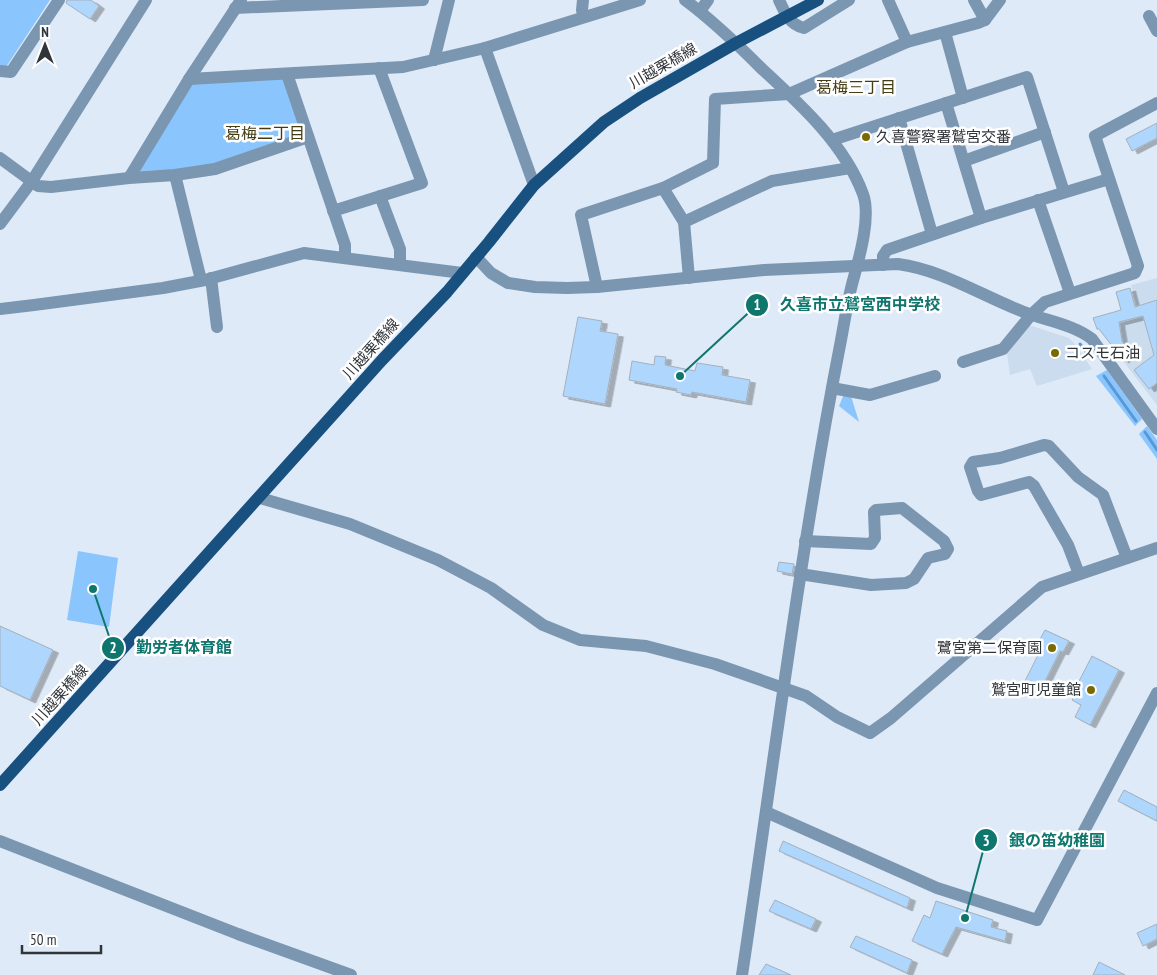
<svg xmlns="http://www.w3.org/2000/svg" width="1157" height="975" viewBox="0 0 1157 975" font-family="'PT Sans Narrow','Noto Sans JP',sans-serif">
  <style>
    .built { fill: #cbdcee }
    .green { fill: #8ac5fd }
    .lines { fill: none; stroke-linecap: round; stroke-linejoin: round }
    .stream { stroke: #5699d6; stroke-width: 3 }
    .building { fill: #afd7fe; stroke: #a4b0bc; filter: url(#shadow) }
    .minor { stroke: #7a96b1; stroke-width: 12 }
    .major { stroke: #185080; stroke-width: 12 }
    .poi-dot { fill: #7a6900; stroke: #fff; stroke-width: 2 }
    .labels { text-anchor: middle; stroke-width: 5; stroke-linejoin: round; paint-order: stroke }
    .street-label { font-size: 15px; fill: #30353a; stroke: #fff }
    .poi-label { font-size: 15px; fill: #30353a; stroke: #fff; text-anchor: start }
    .neighbourhood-label { font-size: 16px; fill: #443c12; stroke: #fff }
    .leader { fill: none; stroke: #0f766e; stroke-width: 2 }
    .callout-dot { fill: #0f766e; stroke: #fff; stroke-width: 2 }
    .mark-label { font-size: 15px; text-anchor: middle; font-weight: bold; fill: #fff }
    .callout-label { font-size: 16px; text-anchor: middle; font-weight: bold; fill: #0f766e; stroke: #fff; stroke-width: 5; stroke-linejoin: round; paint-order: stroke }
  </style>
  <defs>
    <filter id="shadow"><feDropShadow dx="5.5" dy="3" stdDeviation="0" flood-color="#0004"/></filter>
  </defs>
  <rect width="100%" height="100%" fill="#deeaf7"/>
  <g class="built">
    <path d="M 1157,278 L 1157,405 L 1100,331 L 1140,317 L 1131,285 Z"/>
    <path d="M 1029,325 L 1069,338 L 1074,343 L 1092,369 L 1037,386 L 1030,369 L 1010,375 L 1007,353 Z"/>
  </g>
  <g class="green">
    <path d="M 0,0 L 50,0 L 6,67 L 0,67 Z"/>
    <path d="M 284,78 L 301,134 L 213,164 L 175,170 L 138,171 L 191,83 Z"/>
    <path d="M 1107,370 L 1142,419 L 1135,426 L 1096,376 Z"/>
    <path d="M 844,394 L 851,396 L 859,422 L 839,406 Z"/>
    <path d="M 1147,426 L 1157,440 L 1157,459 L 1139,434 Z"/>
    <path d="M 78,551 L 118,558 L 109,627 L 67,620 Z"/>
  </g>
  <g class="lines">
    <g class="stream">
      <path d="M 1080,344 L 1086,352"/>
      <path d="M 1104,376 L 1136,421"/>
      <path d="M 1145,432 L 1157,450"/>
    </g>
  </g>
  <g class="building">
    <path d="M 67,0 L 91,0 L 99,6 L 90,19 L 66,3 Z"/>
    <path d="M 1157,123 L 1157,138 L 1132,151 L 1126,139 Z"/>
    <path d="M 1130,288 L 1135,307 L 1157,300 L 1157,383 L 1149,389 L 1134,370 L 1154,355 L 1143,316 L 1119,322 L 1122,341 L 1131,355 L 1123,360 L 1099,329 L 1097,329 L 1093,318 L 1121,310 L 1116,292 Z"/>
    <path d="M 578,317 L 602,321 L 600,331 L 618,334 L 605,404 L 563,396 Z"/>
    <path d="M 655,356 L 666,357 L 665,365 L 695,371 L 697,363 L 723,367 L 722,375 L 750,380 L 746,402 L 692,392 L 691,395 L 676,392 L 677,389 L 629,380 L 632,361 L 654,365 Z"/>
    <path d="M 779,562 L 794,564 L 792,574 L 777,571 Z"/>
    <path d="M 0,626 L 53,650 L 30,700 L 0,686 Z"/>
    <path d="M 1045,630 L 1069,641 L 1063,652 L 1060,651 L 1039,693 L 1023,685 L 1043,645 L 1038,643 Z"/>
    <path d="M 1092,656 L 1119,670 L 1090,725 L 1075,717 L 1081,705 L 1072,700 L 1080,686 L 1077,685 Z"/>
    <path d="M 1124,790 L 1157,807 L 1157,821 L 1118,801 Z"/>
    <path d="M 783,841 L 910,898 L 907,908 L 779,851 Z"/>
    <path d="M 775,900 L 816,919 L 811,929 L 769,911 Z"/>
    <path d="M 936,901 L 993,920 L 991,927 L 1007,931 L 1005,941 L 956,927 L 942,954 L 912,941 L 924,915 L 930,918 Z"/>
    <path d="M 1157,924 L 1157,939 L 1143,946 L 1137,933 Z"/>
    <path d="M 856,936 L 912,960 L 907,973 L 850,947 Z"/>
    <path d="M 1099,962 L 1125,975 L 1093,975 Z"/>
    <path d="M 766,964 L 791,975 L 759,975 Z"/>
  </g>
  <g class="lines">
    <g class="minor">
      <path d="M 583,0 L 582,10 L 584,17"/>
      <path d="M 685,0 C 712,20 736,43 760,67 C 799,103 844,143 863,194 C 871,216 860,255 854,277 C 848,297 845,319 841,340 C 800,550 774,763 742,975"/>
      <path d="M 779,0 C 785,13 789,24 804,28 L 849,0"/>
      <path d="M 888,0 L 907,42"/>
      <path d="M 974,0 L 985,20"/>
      <path d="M 235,8 L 423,0"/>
      <path d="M 700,11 L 708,0"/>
      <path d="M 1149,16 L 1157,31"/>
      <path d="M 945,32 L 963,98"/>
      <path d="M 485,48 L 534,185"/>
      <path d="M 434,60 L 449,0"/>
      <path d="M 0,71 L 11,72 L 59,0"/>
      <path d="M 287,74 L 345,245 L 345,257"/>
      <path d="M 189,79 L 403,67 L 485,48 L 640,0"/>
      <path d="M 946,103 L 981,218"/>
      <path d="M 899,118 L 932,234"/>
      <path d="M 832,140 L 1027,77 L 1064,192"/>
      <path d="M 0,158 L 38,186 L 51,187 L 129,178 L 175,175 L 215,169 L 308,137"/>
      <path d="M 964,161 L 1045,132"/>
      <path d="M 175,175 L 201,280"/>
      <path d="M 129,178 L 189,79 L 241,0"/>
      <path d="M 663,188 L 713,163 L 715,99 L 789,94 L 907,42 L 978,23 L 985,20 L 1000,0"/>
      <path d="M 380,196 L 400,249 L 400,265"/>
      <path d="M 1038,200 L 1070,293"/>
      <path d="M 333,211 L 422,183 L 379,68"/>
      <path d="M 684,222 L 772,181 L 850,168"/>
      <path d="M 0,224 L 32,181 L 146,0"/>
      <path d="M 476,257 L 491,273 L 508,283 L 535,287 L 567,288 L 597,287 L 764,270 L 898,264 C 943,270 982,296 1024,312 C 1046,321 1073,324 1092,339 L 1157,429"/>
      <path d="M 883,265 L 883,256 L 887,250 L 981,218 L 1109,179"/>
      <path d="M 211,278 L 217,327"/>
      <path d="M 597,287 L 581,215 L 663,188 L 684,222 L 689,278"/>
      <path d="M 0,309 L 34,305 L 163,288 L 205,280 L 304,253 L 462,273"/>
      <path d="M 963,362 L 1003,349 L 1031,315 L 1045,302 L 1135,273 L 1138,266 L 1095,136 L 1157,103"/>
      <path d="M 832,388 L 870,395 L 935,376"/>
      <path d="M 260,498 L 350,524 L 438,560 L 491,588 L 543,625 L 580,640 L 646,646 L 715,664 L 806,696 L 837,717 L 870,733 L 891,718 L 1042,587 L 1157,548"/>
      <path d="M 800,574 L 871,585 L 906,583 L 914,579 L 928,558 L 945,554 L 948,549 L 944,541 L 902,508 L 876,510 L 874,512 L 875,538 L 871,544 L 805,541"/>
      <path d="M 1079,574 L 1068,545 L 1034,486 L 1029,482 L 981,495 L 978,491 L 970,467 L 973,462 L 1000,458 L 1044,445 L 1049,446 L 1078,477 L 1103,495 L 1127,558"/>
      <path d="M 766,812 L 937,888 L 1037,920 L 1157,693"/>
      <path d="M 0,841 L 238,934 L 351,975"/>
    </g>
    <path class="major" d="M 0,785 L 382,360 L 447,292 L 489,242 L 534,185 L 604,122 L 640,98 L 736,43 L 818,0"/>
  </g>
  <g class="poi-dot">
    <circle cx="866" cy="137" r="5"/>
    <circle cx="1055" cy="353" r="5"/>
    <circle cx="1052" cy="648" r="5"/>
    <circle cx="1091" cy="690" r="5"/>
  </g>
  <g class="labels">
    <g class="street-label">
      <text transform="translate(663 66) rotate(-30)" y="5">川越栗橋線</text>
      <text transform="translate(371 349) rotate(-48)" y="5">川越栗橋線</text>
      <text transform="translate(60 695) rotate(-48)" y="5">川越栗橋線</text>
    </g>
    <g class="poi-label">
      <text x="876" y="142">久喜警察署鷲宮交番</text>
      <text x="1065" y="358">コスモ石油</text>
      <text x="1042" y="653" text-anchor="end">鷺宮第二保育園</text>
      <text x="1081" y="695" text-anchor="end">鷲宮町児童館</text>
    </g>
    <g class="neighbourhood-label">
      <text x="856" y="93">葛梅三丁目</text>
      <text x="265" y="139">葛梅二丁目</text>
    </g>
  </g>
  <path class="leader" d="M680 376L757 305M93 589L113 648M965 918L986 840"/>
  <g class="callout-dot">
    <circle cx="680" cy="376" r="5"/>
    <circle cx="93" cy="589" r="5"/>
    <circle cx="965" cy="918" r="5"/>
    <circle cx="757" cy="305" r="12"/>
    <circle cx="113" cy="648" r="12"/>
    <circle cx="986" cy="840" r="12"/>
  </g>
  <g class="mark-label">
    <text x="757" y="310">1</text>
    <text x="113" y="653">2</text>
    <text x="986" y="846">3</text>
  </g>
  <g class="callout-label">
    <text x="860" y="310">久喜市立鷲宮西中学校</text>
    <text x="184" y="653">勤労者体育館</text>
    <text x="1057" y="846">銀の笛幼稚園</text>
  </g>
  <g transform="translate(45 45)" stroke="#ffffff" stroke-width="4" paint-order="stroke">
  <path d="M0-4L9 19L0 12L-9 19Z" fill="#30353a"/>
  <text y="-8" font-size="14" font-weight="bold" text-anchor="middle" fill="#30353a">N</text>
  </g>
  <path d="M22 945v8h79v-8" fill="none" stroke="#30353a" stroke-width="2.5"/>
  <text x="30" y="945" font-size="15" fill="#30353a" stroke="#ffffff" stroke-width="4" paint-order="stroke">50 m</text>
</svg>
